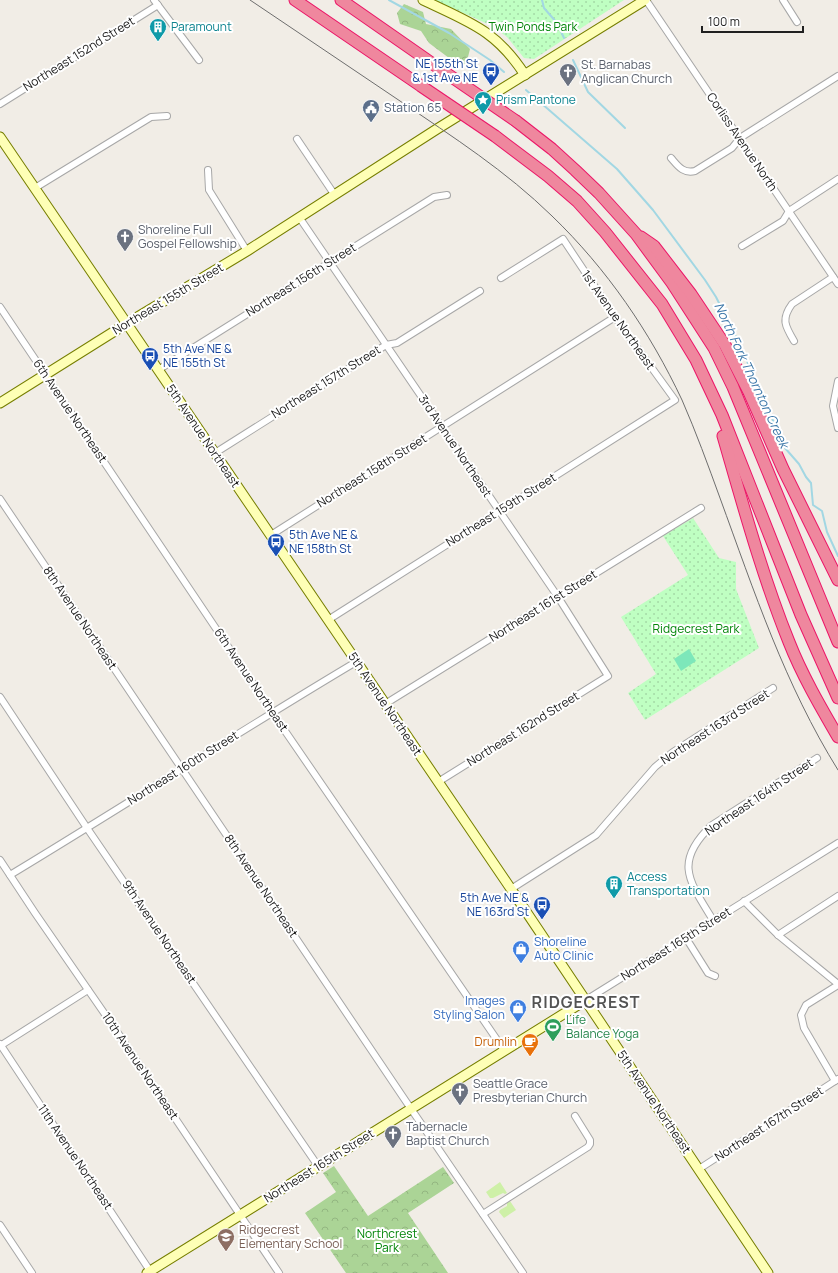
<svg xmlns="http://www.w3.org/2000/svg" width="838" height="1273" viewBox="0 0 838 1273" font-family="Manrope,sans-serif">
  <style>
    .grass { fill: #cef0a7 }
    .forest { fill: url(#forest-crowns) }
    .park { fill: url(#park-dots) }
    .pitch { fill: #7de7ba }
    .lines { fill: none; stroke-linecap: round; stroke-linejoin: round }
    .stream { stroke: #a2d7e3; stroke-width: 2 }
    .street-casing { stroke: #a7a7a7; stroke-width: 8 }
    .secondary-casing { stroke: #767e00; stroke-width: 11 }
    .highway-casing { stroke: #ec1668; stroke-width: 13 }
    .street { stroke: #fff; stroke-width: 6 }
    .secondary { stroke: #feffb6; stroke-width: 9 }
    .highway { stroke: #ef879e; stroke-width: 11 }
    .tram { stroke: #6e6e6e; stroke-width: 1 }
    .highway-bridge-casing { stroke: #ec1668; stroke-width: 13; stroke-linecap: butt }
    .highway-bridge { stroke: #ef879e; stroke-width: 11 }
    .labels { text-anchor: middle; stroke-width: 4; stroke-linejoin: round; paint-order: stroke }
    .culture-label { font-size: 12px; fill: #0d838f; stroke: #fff; text-anchor: start }
    .park-label { font-size: 12px; fill: #028508; stroke: #fff }
    .street-label { font-size: 12px; fill: #202020; stroke: #fff }
    .transit-label { font-size: 12px; fill: #164399; stroke: #fff; text-anchor: end }
    .worship-label { font-size: 12px; fill: #5b616d; stroke: #fff; text-anchor: start }
    .service-label { font-size: 12px; fill: #4e5e75; stroke: #fff; text-anchor: start }
    .shop-label { font-size: 12px; fill: #366cbe; stroke: #fff; text-anchor: start }
    .leisure-label { font-size: 12px; fill: #27864d; stroke: #fff; text-anchor: start }
    .food-label { font-size: 12px; fill: #c56008; stroke: #fff; text-anchor: end }
    .education-label { font-size: 12px; fill: #785e54; stroke: #fff; text-anchor: start }
    .water-label { font-size: 13px; font-style: italic; fill: #3d78a9; stroke: #fff }
    .district-label { font-size: 16px; font-weight: bold; letter-spacing: 1px; fill: #535353; stroke: #fff }
  </style>
  <defs>
    <pattern id="forest-crowns" width="20" height="18" patternUnits="userSpaceOnUse"><rect width="20" height="18" fill="#abd496"/><path d="M2 6a3 3 0 1 1 6 0M12 15a3 3 0 1 1 6 0" fill="none" stroke="#93b681"/></pattern>
    <pattern id="park-dots" width="8" height="8" patternUnits="userSpaceOnUse"><rect width="8" height="8" fill="#bfffc2"/><path d="M2 2h.1M6 6h.1" fill="none" stroke="#a4daa6" stroke-width="1.8" stroke-linecap="round"/></pattern>
  </defs>
  <rect width="100%" height="100%" fill="#f1ede6"/>
  <g class="grass">
    <path d="M 500,1182 L 507,1193 L 505,1194 L 503,1193 L 493,1198 L 490,1198 L 486,1192 Z"/>
    <path d="M 510,1201 L 516,1210 L 504,1218 L 499,1212 L 500,1210 L 507,1206 L 507,1203 Z"/>
  </g>
  <g class="forest">
    <path d="M 404,4 L 423,12 L 426,24 L 451,29 L 470,49 L 466,65 L 457,64 L 429,43 L 421,31 L 400,24 L 397,13 Z"/>
    <path d="M 334,1166 L 368,1216 L 443,1167 L 454,1183 L 408,1213 L 448,1273 L 346,1273 L 305,1213 L 336,1192 L 323,1173 Z"/>
  </g>
  <g class="park">
    <path d="M 435,0 L 624,0 L 534,59 L 524,58 L 507,37 L 492,26 Z"/>
    <path d="M 693,518 L 719,558 L 736,562 L 736,589 L 759,648 L 645,720 L 628,693 L 656,674 L 621,617 L 688,575 L 663,536 Z"/>
  </g>
  <path class="pitch" d="M 689,649 L 696,661 L 681,671 L 674,659 Z"/>
  <g class="lines">
    <g class="stream">
      <path d="M 389,0 L 449,33 L 490,60 L 504,72"/>
      <path d="M 542,0 L 544,8 L 557,23 L 564,38"/>
      <path d="M 573,60 L 588,92 L 625,128"/>
      <path d="M 526,90 L 617,169 L 653,210 L 705,280 L 716,297 L 740,345 L 785,448 L 799,464 L 806,477 L 811,483 L 813,505 L 822,511 L 827,532 L 838,556"/>
    </g>
    <defs>
      <g id="street">
        <path d="M 154,0 L 199,60"/>
        <path d="M 646,0 L 838,284"/>
        <path d="M 783,0 L 797,22"/>
        <path d="M 0,104 L 158,5"/>
        <path d="M 297,139 L 334,194"/>
        <path d="M 671,158 C 678,166 683,174 695,171 L 732,148 L 740,138 L 838,76"/>
        <path d="M 208,170 L 209,190 L 247,251"/>
        <path d="M 35,188 L 151,117 L 167,116"/>
        <path d="M 299,217 L 558,597 L 608,676 L 438,782"/>
        <path d="M 742,246 L 783,221 L 789,211 L 838,179"/>
        <path d="M 0,307 L 272,712 L 504,1050"/>
        <path d="M 794,341 C 785,326 781,319 792,304 L 833,277"/>
        <path d="M 158,370 L 434,197 L 447,195"/>
        <path d="M 838,381 L 833,406 L 838,428"/>
        <path d="M 215,453 L 386,345 L 397,343 L 480,291"/>
        <path d="M 0,499 L 405,1100 L 523,1273"/>
        <path d="M 271,535 L 615,317"/>
        <path d="M 328,620 L 675,400 L 615,317 L 563,239 L 501,278"/>
        <path d="M 0,697 L 87,828 L 318,1166"/>
        <path d="M 385,704 L 701,508"/>
        <path d="M 0,860 L 35,913 L 120,1036 L 279,1273"/>
        <path d="M 10,875 C 126,805 240,731 356,662"/>
        <path d="M 511,889 L 596,835 L 655,767 L 673,752 L 773,688"/>
        <path d="M 744,901 L 778,935 L 838,984"/>
        <path d="M 713,920 C 689,881 673,862 712,825 L 817,758"/>
        <path d="M 778,935 L 838,896"/>
        <path d="M 686,938 L 708,973 L 715,976"/>
        <path d="M 586,1000 L 838,843"/>
        <path d="M 0,1044 L 150,1271"/>
        <path d="M 0,1046 L 88,990"/>
        <path d="M 835,1081 L 804,1028 L 801,1015 L 806,1005 L 838,985"/>
        <path d="M 699,1169 L 838,1079"/>
        <path d="M 483,1214 L 588,1147 L 590,1144 L 590,1140 L 575,1116"/>
        <path d="M 0,1225 L 32,1273"/>
      </g>
      <g id="secondary">
        <path d="M 423,0 C 469,22 496,30 525,75"/>
        <path d="M 0,137 L 511,889 L 768,1273"/>
        <path d="M 0,403 L 126,324 L 247,251 L 437,129 L 645,0"/>
        <path d="M 147,1273 L 586,1000"/>
      </g>
      <g id="highway">
        <path d="M 295,0 L 421,86"/>
        <path d="M 341,0 L 443,71"/>
        <path d="M 516,121 L 552,149 L 575,170 L 599,193 L 636,234 L 672,283 L 714,348 L 733,387 L 838,642"/>
        <path d="M 495,136 L 548,176 L 577,201 L 605,232 L 662,304 L 696,360 L 722,415 L 801,615 L 838,698"/>
        <path d="M 641,237 L 654,246 L 691,294 L 725,345 L 749,392 L 783,469 L 838,580"/>
        <path d="M 723,436 C 743,505 762,575 789,642 C 802,675 820,706 838,737"/>
      </g>
    </defs>
    <use href="#street" class="street-casing"/>
    <use href="#secondary" class="secondary-casing"/>
    <use href="#highway" class="highway-casing"/>
    <use href="#street" class="street"/>
    <use href="#secondary" class="secondary"/>
    <use href="#highway" class="highway"/>
    <path class="tram" d="M 250,0 C 300,34 350,67 400,101 C 453,137 506,171 552,216 C 607,269 650,332 682,400 C 696,432 708,465 720,498 C 754,591 785,685 838,770"/>
    <defs>
      <g id="highway-bridge">
        <path d="M 443,71 L 516,121"/>
        <path d="M 421,86 L 495,136"/>
      </g>
    </defs>
    <use href="#highway-bridge" class="highway-bridge-casing"/>
    <use href="#highway-bridge" class="highway-bridge"/>
  </g>
  <defs>
    <symbol id="building-pin" viewBox="-11 -11 22 30"><path d="M0 17L-7.5 6A9.5 9.5 0 1 1 7.5 6Z" fill="#0f9aa8" stroke="#fff"/><path d="M-4-6H4V6H1V3H-1V6H-4ZM-2.5-4.3h1.7v1.8h-1.7ZM.8-4.3h1.7v1.8H.8ZM-2.5-1h1.7V.8h-1.7ZM.8-1h1.7V.8H.8Z" fill="#fff"/></symbol>
    <symbol id="bus-pin" viewBox="-11 -11 22 30"><path d="M0 17L-7.5 6A9.5 9.5 0 1 1 7.5 6Z" fill="#1a4fb4" stroke="#fff"/><path d="M-5-6H5V4H4V6H2V4H-2V6H-4V4H-5ZM-3.5-4V0h7V-4ZM-3.5 1.2v1.5H-2V1.2ZM2 1.2v1.5H3.5V1.2Z" fill="#fff"/></symbol>
    <symbol id="church-pin" viewBox="-11 -11 22 30"><path d="M0 17L-7.5 6A9.5 9.5 0 1 1 7.5 6Z" fill="#6b7280" stroke="#fff"/><path d="M-1.2-6h2.4v3.5h3.3v2.4h-3.3V6h-2.4V-.1h-3.3v-2.4h3.3Z" fill="#fff"/></symbol>
    <symbol id="sight-pin" viewBox="-11 -11 22 30"><path d="M0 17L-7.5 6A9.5 9.5 0 1 1 7.5 6Z" fill="#0f9aa8" stroke="#fff"/><path d="M0-6L1.8-2.2L6-1.7L2.9 1.2L3.7 5.4L0 3.3L-3.7 5.4L-2.9 1.2L-6-1.7L-1.8-2.2Z" fill="#fff"/></symbol>
    <symbol id="civic-pin" viewBox="-11 -11 22 30"><path d="M0 17L-7.5 6A9.5 9.5 0 1 1 7.5 6Z" fill="#5c6f8a" stroke="#fff"/><path d="M-.6-6.5H3V-4.5H.6V-3L4-1V1h2V6H-6V1h2V-1L-.6-3ZM-1.2 2.5V6h2.4V2.5Z" fill="#fff"/></symbol>
    <symbol id="shop-pin" viewBox="-11 -11 22 30"><path d="M0 17L-7.5 6A9.5 9.5 0 1 1 7.5 6Z" fill="#3f7fe0" stroke="#fff"/><path d="M-5-2.5h2.3a2.7 3.5 0 0 1 5.4 0H5L5.5 6h-11ZM-1.5-2.5h3a1.5 2.3 0 0 0-3 0Z" fill="#fff"/></symbol>
    <symbol id="stadium-pin" viewBox="-11 -11 22 30"><path d="M0 17L-7.5 6A9.5 9.5 0 1 1 7.5 6Z" fill="#2e9e5b" stroke="#fff"/><path d="M0-5a6.5 5 0 1 0 0 10a6.5 5 0 1 0 0-10ZM-3.5-1.8h7v3.6h-7Z" fill="#fff"/></symbol>
    <symbol id="cafe-pin" viewBox="-11 -11 22 30"><path d="M0 17L-7.5 6A9.5 9.5 0 1 1 7.5 6Z" fill="#e8710a" stroke="#fff"/><path d="M-5.5-4.5H6V0H3Q3 3.5 0 3.5H-2.5Q-5.5 3.5-5.5 0ZM3-3.2v2h1.7v-2ZM-6 4.5H4V6H-6Z" fill="#fff"/></symbol>
    <symbol id="school-pin" viewBox="-11 -11 22 30"><path d="M0 17L-7.5 6A9.5 9.5 0 1 1 7.5 6Z" fill="#8d6e63" stroke="#fff"/><path d="M0-5L7-2L0 1L-7-2ZM-4 1L0 2.5L4 1V4Q0 6-4 4Z" fill="#fff"/></symbol>
  </defs>
  <g fill-rule="evenodd">
    <use href="#building-pin" x="148" y="17" width="20" height="27"/>
    <use href="#bus-pin" x="481" y="61" width="20" height="27"/>
    <use href="#church-pin" x="558" y="62" width="20" height="27"/>
    <use href="#sight-pin" x="473" y="90" width="20" height="27"/>
    <use href="#civic-pin" x="361" y="98" width="20" height="27"/>
    <use href="#church-pin" x="115" y="227" width="20" height="27"/>
    <use href="#bus-pin" x="140" y="346" width="20" height="27"/>
    <use href="#bus-pin" x="266" y="532" width="20" height="27"/>
    <use href="#building-pin" x="604" y="874" width="20" height="27"/>
    <use href="#bus-pin" x="532" y="895" width="20" height="27"/>
    <use href="#shop-pin" x="511" y="939" width="20" height="27"/>
    <use href="#shop-pin" x="508" y="998" width="20" height="27"/>
    <use href="#stadium-pin" x="543" y="1017" width="20" height="27"/>
    <use href="#cafe-pin" x="520" y="1032" width="20" height="27"/>
    <use href="#church-pin" x="450" y="1081" width="20" height="27"/>
    <use href="#church-pin" x="383" y="1124" width="20" height="27"/>
    <use href="#school-pin" x="216" y="1227" width="20" height="27"/>
  </g>
  <g class="labels">
    <g class="culture-label">
      <text x="171" y="31">Paramount</text>
      <text x="496" y="104">Prism Pantone</text>
      <text x="627" y="881">Access<tspan x="627" dy="14">Transportation</tspan></text>
    </g>
    <g class="park-label">
      <text x="533" y="31">Twin Ponds Park</text>
      <text x="696" y="633">Ridgecrest Park</text>
      <text x="387" y="1238">Northcrest<tspan x="387" dy="14">Park</tspan></text>
    </g>
    <g class="street-label">
      <text transform="translate(79 54) rotate(-32)" y="4">Northeast 152nd Street</text>
      <text transform="translate(742 142) rotate(56)" y="4">Corliss Avenue North</text>
      <text transform="translate(301 280) rotate(-32)" y="4">Northeast 156th Street</text>
      <text transform="translate(168 299) rotate(-31)" y="4">Northeast 155th Street</text>
      <text transform="translate(618 320) rotate(55)" y="4">1st Avenue Northeast</text>
      <text transform="translate(326 382) rotate(-32)" y="4">Northeast 157th Street</text>
      <text transform="translate(70 411) rotate(56)" y="4">6th Avenue Northeast</text>
      <text transform="translate(203 436) rotate(56)" y="4">5th Avenue Northeast</text>
      <text transform="translate(455 446) rotate(56)" y="4">3rd Avenue Northeast</text>
      <text transform="translate(372 471) rotate(-32)" y="4">Northeast 158th Street</text>
      <text transform="translate(501 510) rotate(-32)" y="4">Northeast 159th Street</text>
      <text transform="translate(543 606) rotate(-32)" y="4">Northeast 161st Street</text>
      <text transform="translate(80 618) rotate(56)" y="4">8th Avenue Northeast</text>
      <text transform="translate(251 680) rotate(56)" y="4">6th Avenue Northeast</text>
      <text transform="translate(385 704) rotate(56)" y="4">5th Avenue Northeast</text>
      <text transform="translate(715 727) rotate(-33)" y="4">Northeast 163rd Street</text>
      <text transform="translate(523 729) rotate(-32)" y="4">Northeast 162nd Street</text>
      <text transform="translate(183 768) rotate(-32)" y="4">Northeast 160th Street</text>
      <text transform="translate(759 797) rotate(-34)" y="4">Northeast 164th Street</text>
      <text transform="translate(261 886) rotate(56)" y="4">8th Avenue Northeast</text>
      <text transform="translate(159 932) rotate(56)" y="4">9th Avenue Northeast</text>
      <text transform="translate(676 944) rotate(-32)" y="4">Northeast 165th Street</text>
      <text transform="translate(140 1066) rotate(56)" y="4">10th Avenue Northeast</text>
      <text transform="translate(654 1102) rotate(56)" y="4">5th Avenue Northeast</text>
      <text transform="translate(769 1124) rotate(-33)" y="4">Northeast 167th Street</text>
      <text transform="translate(75 1157) rotate(56)" y="4">11th Avenue Northeast</text>
      <text transform="translate(319 1166) rotate(-32)" y="4">Northeast 165th Street</text>
    </g>
    <g class="transit-label">
      <text x="478" y="68">NE 155th St<tspan x="478" dy="14">&amp; 1st Ave NE</tspan></text>
      <text x="163" y="353" text-anchor="start">5th Ave NE &amp;<tspan x="163" dy="14">NE 155th St</tspan></text>
      <text x="289" y="539" text-anchor="start">5th Ave NE &amp;<tspan x="289" dy="14">NE 158th St</tspan></text>
      <text x="529" y="902">5th Ave NE &amp;<tspan x="529" dy="14">NE 163rd St</tspan></text>
    </g>
    <g class="worship-label">
      <text x="581" y="69">St. Barnabas<tspan x="581" dy="14">Anglican Church</tspan></text>
      <text x="138" y="234">Shoreline Full<tspan x="138" dy="14">Gospel Fellowship</tspan></text>
      <text x="473" y="1088">Seattle Grace<tspan x="473" dy="14">Presbyterian Church</tspan></text>
      <text x="406" y="1131">Tabernacle<tspan x="406" dy="14">Baptist Church</tspan></text>
    </g>
    <g class="service-label">
      <text x="384" y="112">Station 65</text>
    </g>
    <g class="shop-label">
      <text x="534" y="946">Shoreline<tspan x="534" dy="14">Auto Clinic</tspan></text>
      <text x="505" y="1005" text-anchor="end">Images<tspan x="505" dy="14">Styling Salon</tspan></text>
    </g>
    <g class="leisure-label">
      <text x="566" y="1024">Life<tspan x="566" dy="14">Balance Yoga</tspan></text>
    </g>
    <g class="food-label">
      <text x="517" y="1046">Drumlin</text>
    </g>
    <g class="education-label">
      <text x="239" y="1234">Ridgecrest<tspan x="239" dy="14">Elementary School</tspan></text>
    </g>
    <g class="water-label">
      <text transform="translate(752 375) rotate(65)" y="5">North Fork Thornton Creek</text>
    </g>
    <g class="district-label">
      <text x="586" y="1008">RIDGECREST</text>
    </g>
  </g>
  <path d="M702 26v6h101v-6" fill="none" stroke="#202020" stroke-width="2"/>
  <text x="708" y="26" font-size="12" fill="#202020" stroke="#ffffff" stroke-width="3" paint-order="stroke">100 m</text>
</svg>
